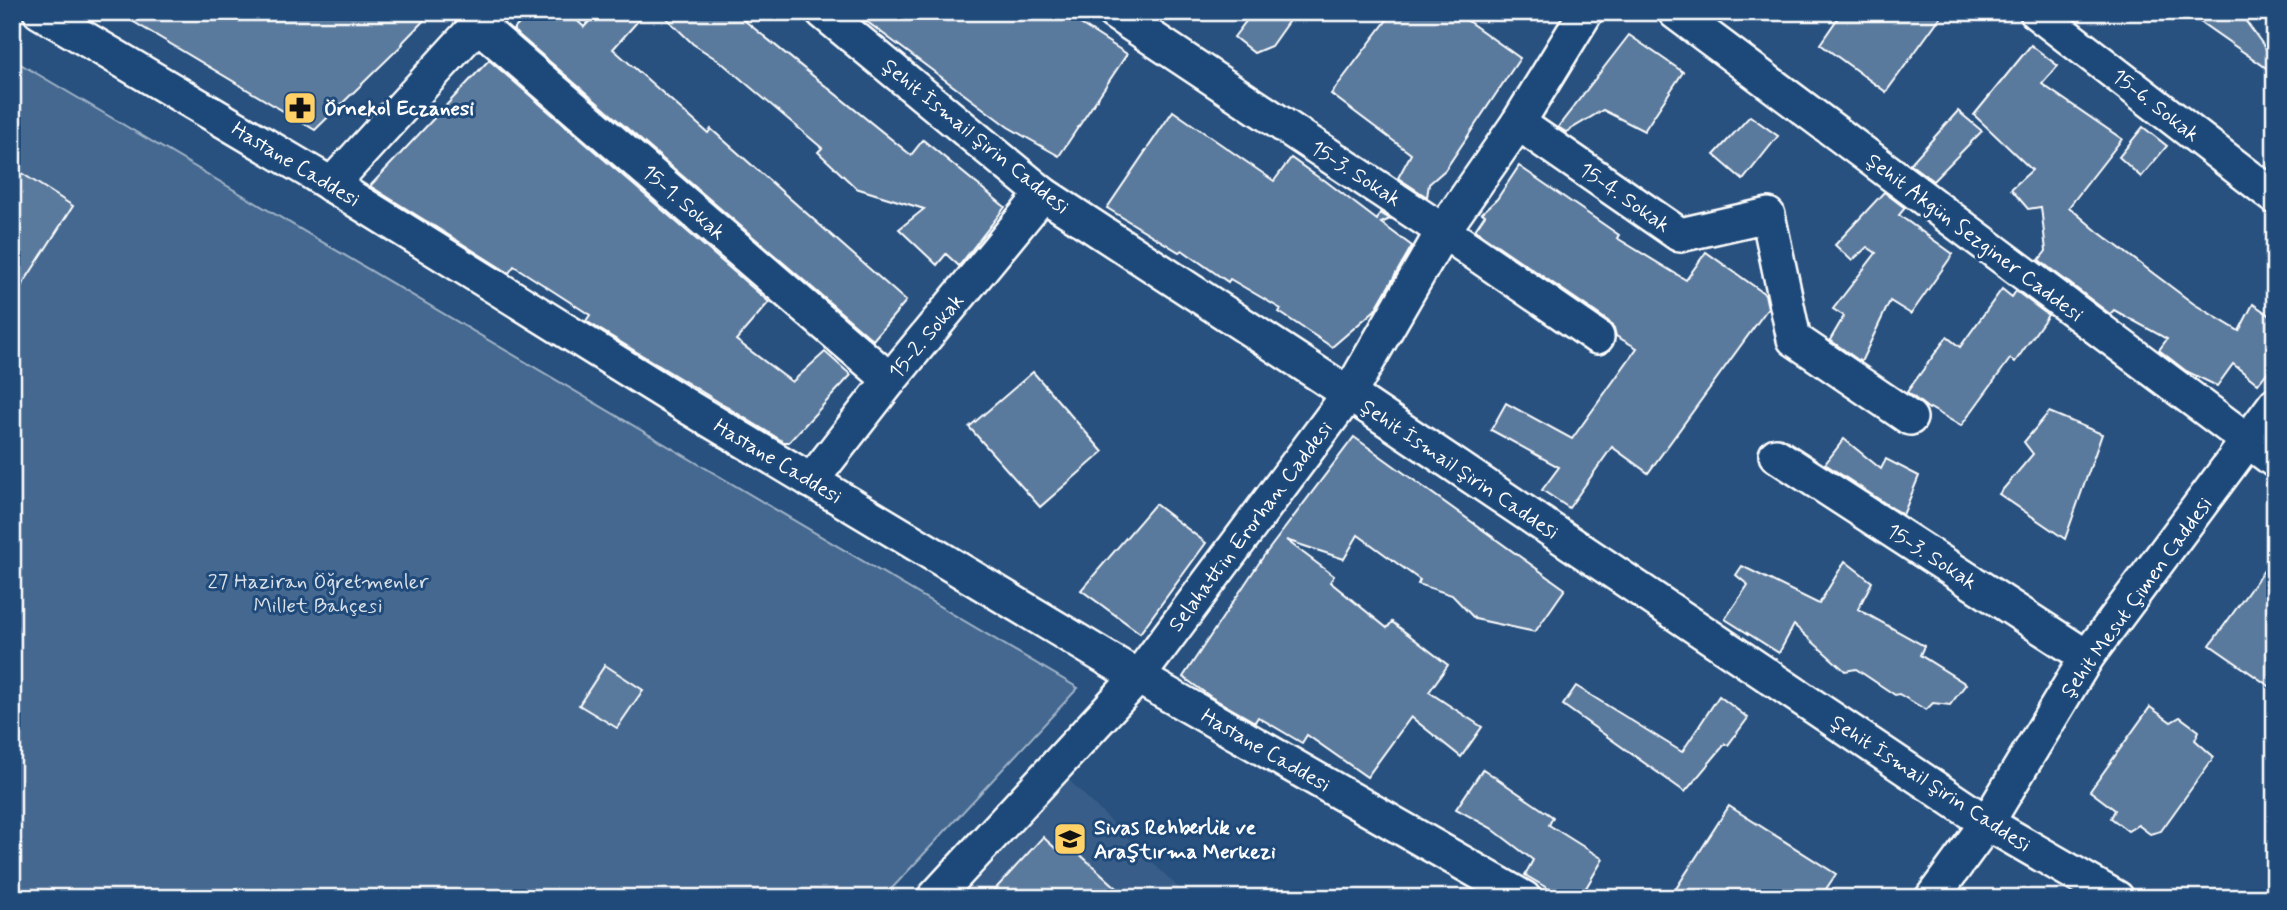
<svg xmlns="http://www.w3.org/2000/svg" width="2287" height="910" viewBox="0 0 2287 910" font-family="Mynerve,sans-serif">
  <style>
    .built { fill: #375d88 }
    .green { fill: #446890; stroke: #a2b4c8; stroke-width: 2 }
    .building { fill: #5a7a9d; stroke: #fff; stroke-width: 2 }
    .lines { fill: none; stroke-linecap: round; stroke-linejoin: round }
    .minor-casing { stroke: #fff; stroke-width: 38 }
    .minor { stroke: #1f4a7a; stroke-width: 33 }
    .labels { text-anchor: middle; stroke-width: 6; stroke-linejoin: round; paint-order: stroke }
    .street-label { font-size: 21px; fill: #fff; stroke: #1f4a7a }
    .poi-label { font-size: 21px; font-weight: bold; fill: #fff; stroke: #1f4a7a; text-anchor: start }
    .park-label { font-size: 21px; fill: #dae1e9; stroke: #1f4a7a }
  </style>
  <rect width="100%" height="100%" fill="#28517f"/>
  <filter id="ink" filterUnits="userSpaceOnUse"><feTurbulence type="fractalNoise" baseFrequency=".0143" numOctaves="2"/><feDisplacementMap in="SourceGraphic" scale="14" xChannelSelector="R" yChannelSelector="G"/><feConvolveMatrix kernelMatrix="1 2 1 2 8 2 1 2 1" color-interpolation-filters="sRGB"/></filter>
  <g filter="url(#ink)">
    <path class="built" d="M 1069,780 L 1189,898 L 955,898 Z"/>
    <path class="green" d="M 12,59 L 1078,688 L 883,898 L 12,898 Z"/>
    <g class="building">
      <path d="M 117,12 L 432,12 L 402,43 L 403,44 L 315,130 Z"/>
      <path d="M 531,12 L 568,12 L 584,27 L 598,12 L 646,12 L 613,49 L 708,133 L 711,129 L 906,301 L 873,340 L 513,30 Z"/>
      <path d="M 660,12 L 734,12 L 911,155 L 923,140 L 1005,207 L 959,266 L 946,254 L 937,265 L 899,229 L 924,209 L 856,188 L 818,152 L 822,148 L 722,63 L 693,44 Z"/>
      <path d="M 854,12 L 1062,12 L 1127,54 L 1059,156 L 1008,127 Z"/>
      <path d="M 1253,12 L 1295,12 L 1271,46 L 1254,53 L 1234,37 Z"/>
      <path d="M 1393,12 L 1455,12 L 1520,58 L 1445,170 L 1429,184 L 1427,197 L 1398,178 L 1411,154 L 1331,94 Z"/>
      <path d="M 1842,12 L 1944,12 L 1886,92 L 1820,44 Z"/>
      <path d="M 2186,12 L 2239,12 L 2275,61 L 2275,74 Z"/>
      <path d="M 1629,35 L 1683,72 L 1644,131 L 1603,110 L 1566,132 L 1558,127 Z"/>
      <path d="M 2031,45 L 2058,66 L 2042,84 L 2122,139 L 2069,207 L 2097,231 L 2194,304 L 2239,331 L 2253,304 L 2275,319 L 2275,362 L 2258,384 L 2233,364 L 2217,386 L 2186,371 L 2159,350 L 2167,339 L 2114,310 L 2110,314 L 2039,260 L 2046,251 L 2041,207 L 2028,209 L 2011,189 L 2032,170 L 1974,115 Z"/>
      <path d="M 489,60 L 769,302 L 736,340 L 792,382 L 825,352 L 851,375 L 789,442 L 784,442 L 586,321 L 590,315 L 514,266 L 509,273 L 370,186 Z"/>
      <path d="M 1173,111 L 1274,181 L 1291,158 L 1322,180 L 1323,179 L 1377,220 L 1380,213 L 1390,219 L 1381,223 L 1412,246 L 1375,310 L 1332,347 L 1279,312 L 1281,309 L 1230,279 L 1228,282 L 1182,250 L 1179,252 L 1107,208 Z"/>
      <path d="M 1958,111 L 1982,131 L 1933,181 L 1910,164 Z"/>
      <path d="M 1750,116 L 1778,136 L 1743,180 L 1714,155 Z"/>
      <path d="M 2143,127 L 2167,146 L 2141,177 L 2119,157 Z"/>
      <path d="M 1519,166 L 1619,235 L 1617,238 L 1686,280 L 1706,252 L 1765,294 L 1768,308 L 1648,473 L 1612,447 L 1569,508 L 1542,490 L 1559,467 L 1491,430 L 1506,403 L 1572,439 L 1637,348 L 1616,336 L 1614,328 L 1608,321 L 1475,230 L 1485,215 L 1482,213 L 1497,199 Z"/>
      <path d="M 12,167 L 73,206 L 12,301 Z"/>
      <path d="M 1884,192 L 1905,208 L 1899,215 L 1953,254 L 1911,314 L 1890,301 L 1861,362 L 1830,340 L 1844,316 L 1833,309 L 1876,253 L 1867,247 L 1852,261 L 1835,245 Z"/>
      <path d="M 2002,289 L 2012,297 L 2016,291 L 2048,315 L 2015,362 L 2010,359 L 1961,426 L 1930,408 L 1929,409 L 1907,392 L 1947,337 L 1960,347 Z"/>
      <path d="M 1033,372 L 1103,452 L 1040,507 L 969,427 Z"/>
      <path d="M 2049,412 L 2102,434 L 2065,539 L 1999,494 L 2033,454 L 2024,442 Z"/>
      <path d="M 1354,437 L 1565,589 L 1535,632 L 1475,619 L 1452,595 L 1418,584 L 1420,580 L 1358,535 L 1344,559 L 1286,540 L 1334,576 L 1330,582 L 1387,628 L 1392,622 L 1448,665 L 1429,692 L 1482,727 L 1461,757 L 1411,717 L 1367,777 L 1307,735 L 1302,743 L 1258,717 L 1255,722 L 1211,697 L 1183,677 L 1263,557 Z"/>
      <path d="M 1844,439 L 1881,469 L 1886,459 L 1919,476 L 1903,515 L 1825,464 Z"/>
      <path d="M 1155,504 L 1206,543 L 1140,633 L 1081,590 Z"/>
      <path d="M 2275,555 L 2275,690 L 2210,645 Z"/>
      <path d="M 1845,561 L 1872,582 L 1858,609 L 1924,646 L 1920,655 L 1966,684 L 1950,705 L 1933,703 L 1926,710 L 1899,694 L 1895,695 L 1856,669 L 1845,671 L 1794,625 L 1779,653 L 1725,619 L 1748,585 L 1736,575 L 1742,566 L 1819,604 Z"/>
      <path d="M 605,665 L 643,690 L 617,728 L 579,705 Z"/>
      <path d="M 1576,686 L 1682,752 L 1719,696 L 1748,718 L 1728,745 L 1725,744 L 1685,792 L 1563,705 Z"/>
      <path d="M 2150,707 L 2171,722 L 2180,717 L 2199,731 L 2195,740 L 2214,757 L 2161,831 L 2150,834 L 2138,825 L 2128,831 L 2111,818 L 2115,810 L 2090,791 Z"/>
      <path d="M 1483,769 L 1553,817 L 1549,825 L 1603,859 L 1580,898 L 1564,898 L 1525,875 L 1533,860 L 1491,828 L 1456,809 Z"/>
      <path d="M 1729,806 L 1836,874 L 1820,898 L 1670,898 Z"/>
      <path d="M 1043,837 L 1055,848 L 1063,839 L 1128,898 L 987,898 Z"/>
    </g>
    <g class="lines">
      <defs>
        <g id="minor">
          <path d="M 40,12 L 314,174 L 690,408 L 1138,677 L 1524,898"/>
          <path d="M 823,12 L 1043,194 L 1349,394 L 1987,823 L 2117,898"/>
          <path d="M 1113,12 L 1443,231 L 1597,337"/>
          <path d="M 1675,12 L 2275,461"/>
          <path d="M 2037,13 L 2275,197"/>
          <path d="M 478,25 L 890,380"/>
          <path d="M 1518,123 L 1680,235 L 1768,215 L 1794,339 L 1910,418"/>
          <path d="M 331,185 L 489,12"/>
          <path d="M 1776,455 L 2087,657"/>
          <path d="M 811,481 L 890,380 L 1043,194"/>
          <path d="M 934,898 L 1138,677 L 1349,394 L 1443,231 L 1518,123 L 1586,12"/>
          <path d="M 1932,898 L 1987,823 L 2087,657 L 2275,404"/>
        </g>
      </defs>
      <use href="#minor" class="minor-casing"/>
      <use href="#minor" class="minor"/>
    </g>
  </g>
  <defs>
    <symbol id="pharmacy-square" viewBox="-11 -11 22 22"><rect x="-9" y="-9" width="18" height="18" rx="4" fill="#ffd166" stroke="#1f4a7a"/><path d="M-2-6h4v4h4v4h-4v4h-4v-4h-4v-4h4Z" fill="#111"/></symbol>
    <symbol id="school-square" viewBox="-11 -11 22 22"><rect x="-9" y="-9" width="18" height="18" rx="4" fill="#ffd166" stroke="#1f4a7a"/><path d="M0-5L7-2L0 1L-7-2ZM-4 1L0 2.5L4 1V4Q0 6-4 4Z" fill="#111"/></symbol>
  </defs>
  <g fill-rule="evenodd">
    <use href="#pharmacy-square" x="281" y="89" width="38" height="38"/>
    <use href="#school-square" x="1051" y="820" width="38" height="38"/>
  </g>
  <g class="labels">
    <g class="street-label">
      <text transform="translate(2156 105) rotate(38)" y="7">15-6. Sokak</text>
      <text transform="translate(976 136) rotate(39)" y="7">Şehit İsmail Şirin Caddesi</text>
      <text transform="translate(296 164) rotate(31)" y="7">Hastane Caddesi</text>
      <text transform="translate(1356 173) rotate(33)" y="7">15-3. Sokak</text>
      <text transform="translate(1625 197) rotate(35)" y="7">15-4. Sokak</text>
      <text transform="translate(684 202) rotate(41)" y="7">15-1. Sokak</text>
      <text transform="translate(1975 237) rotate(37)" y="7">Şehit Akgün Sezginer Caddesi</text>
      <text transform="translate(926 336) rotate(-50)" y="7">15-2. Sokak</text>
      <text transform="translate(778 461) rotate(31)" y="7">Hastane Caddesi</text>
      <text transform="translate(1460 469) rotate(34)" y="7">Şehit İsmail Şirin Caddesi</text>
      <text transform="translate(1250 526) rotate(-53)" y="7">Selahattin Erorhan Caddesi</text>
      <text transform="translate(1932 556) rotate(33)" y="7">15-3. Sokak</text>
      <text transform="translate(2136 597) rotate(-54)" y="7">Şehit Mesut Çimen Caddesi</text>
      <text transform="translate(1266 750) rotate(30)" y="7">Hastane Caddesi</text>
      <text transform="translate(1931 783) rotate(33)" y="7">Şehit İsmail Şirin Caddesi</text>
    </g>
    <g class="poi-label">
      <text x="324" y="115">Örnekol Eczanesi</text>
      <text x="1094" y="834">Sivas Rehberlik ve<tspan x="1094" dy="24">Araştırma Merkezi</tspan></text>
    </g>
    <g class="park-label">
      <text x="318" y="588">27 Haziran Öğretmenler<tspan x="318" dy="24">Millet Bahçesi</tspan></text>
    </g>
  </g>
  <rect width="2287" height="910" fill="none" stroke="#1f4a7a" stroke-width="42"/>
  <rect x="21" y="21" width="2245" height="868" fill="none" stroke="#fff" stroke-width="2.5" filter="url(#ink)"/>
</svg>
